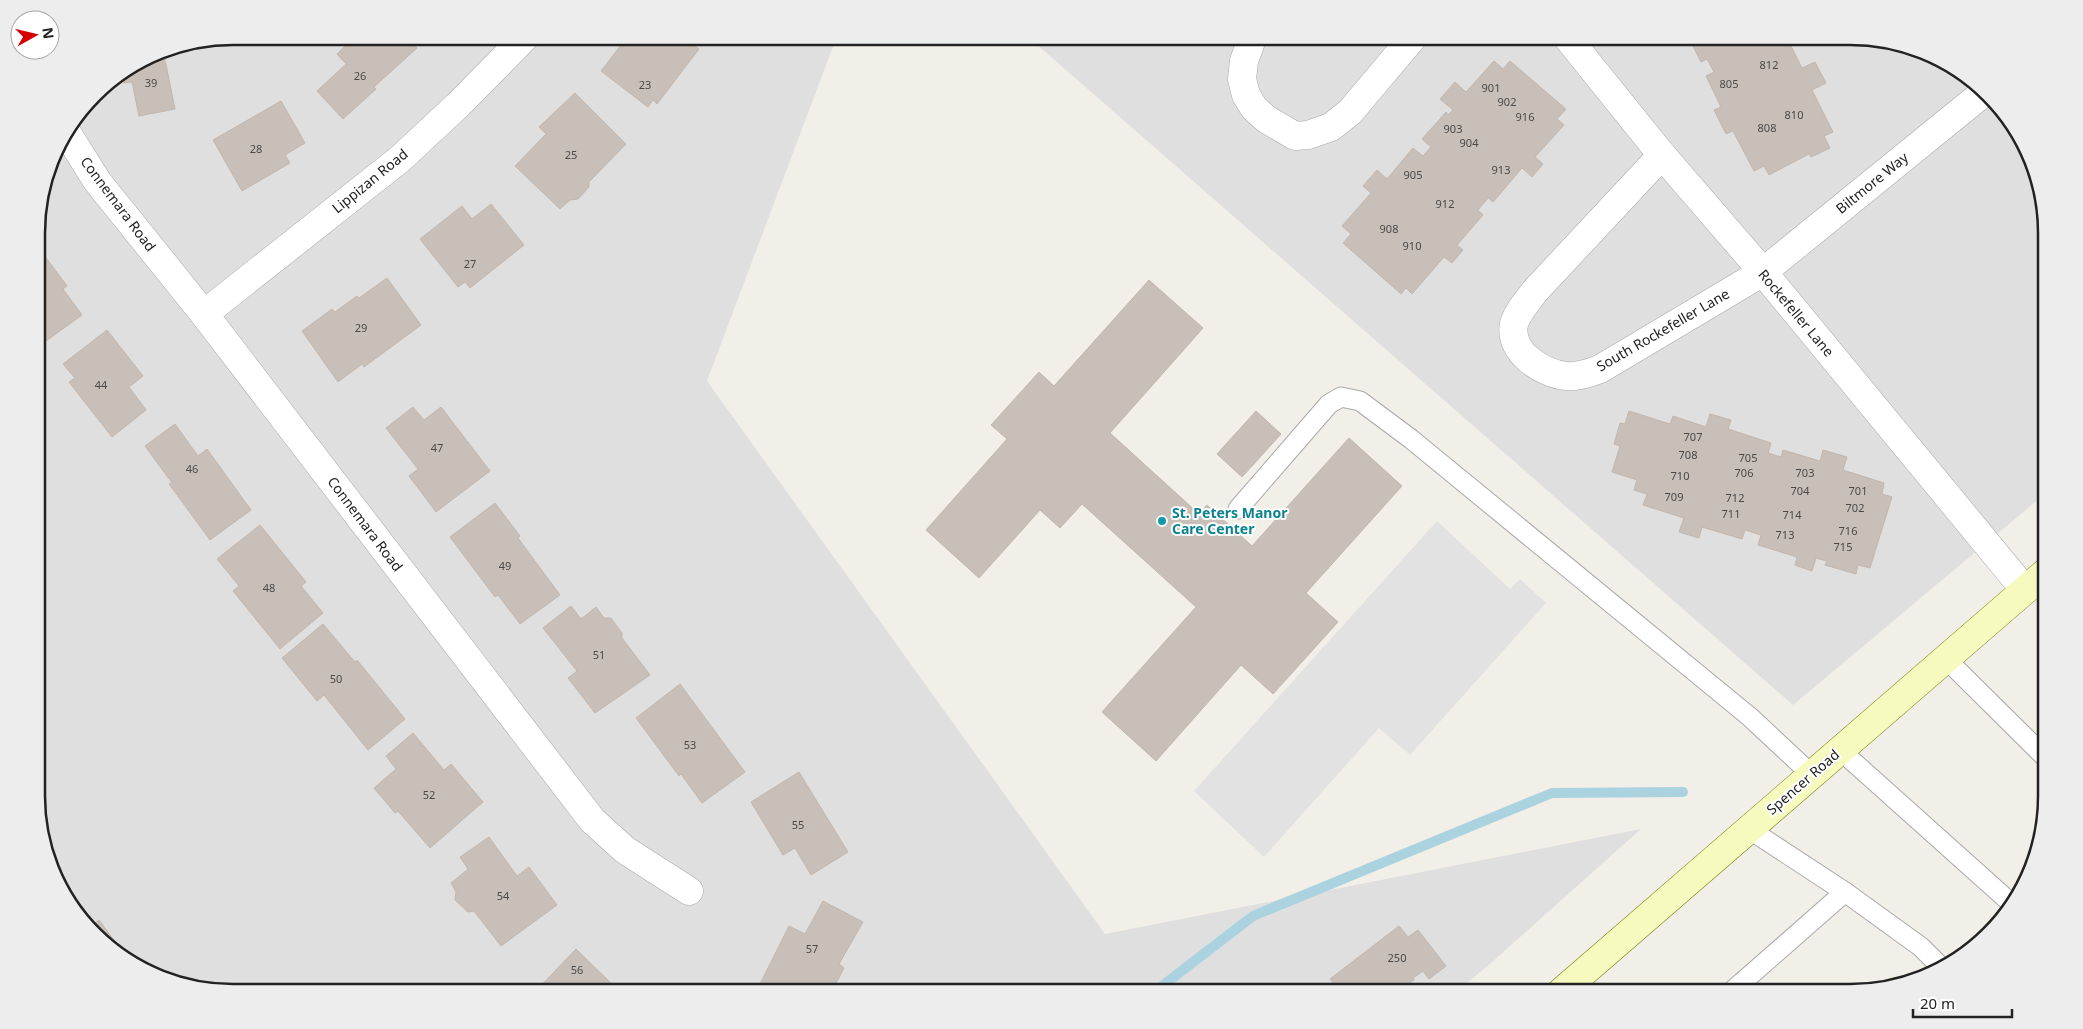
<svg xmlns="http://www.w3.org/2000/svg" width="2083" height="1029" viewBox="0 0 2083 1029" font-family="'Noto Sans',sans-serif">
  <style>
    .residential { fill: #e0dfdf }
    .parking { fill: #e2e2e2 }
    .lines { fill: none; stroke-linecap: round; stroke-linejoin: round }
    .stream { stroke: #aad3df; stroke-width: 10 }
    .building { fill: #c7bfb8; stroke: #c4b6ab }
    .lane-casing { stroke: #a9a9a9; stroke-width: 21 }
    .street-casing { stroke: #a9a9a9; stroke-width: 29 }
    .secondary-casing { stroke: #707d05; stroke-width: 29 }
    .lane { stroke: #fff; stroke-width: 19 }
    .street { stroke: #fff; stroke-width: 28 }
    .secondary { stroke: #f7fabf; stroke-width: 28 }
    .culture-dot { fill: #0f9aa8; stroke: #fff; stroke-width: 2 }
    .labels { text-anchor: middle; stroke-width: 4; stroke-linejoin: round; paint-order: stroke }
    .number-label { font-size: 11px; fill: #4b4948 }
    .street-label { font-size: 14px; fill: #222; stroke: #fff }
    .culture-label { font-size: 14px; font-weight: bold; fill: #0d838f; stroke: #fff; text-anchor: start }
    .rim { fill: none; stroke: #222; stroke-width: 2.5 }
  </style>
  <rect width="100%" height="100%" fill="#f2efe9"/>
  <g class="residential">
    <path d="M 233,36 L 837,36 L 707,381 L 1105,934 L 1641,829 L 1491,963 L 1456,992 L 233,993 L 146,973 L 77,916 L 51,871 L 38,822 L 37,220 L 56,146 L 103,85 L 158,51 Z"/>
    <path d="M 1027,36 L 1850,36 L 1937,56 L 2006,113 L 2032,158 L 2045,207 L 2046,493 L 1793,705 Z"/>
  </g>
  <path class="parking" d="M 1437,521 L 1510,589 L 1520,579 L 1546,603 L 1410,755 L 1379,728 L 1264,857 L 1194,791 Z"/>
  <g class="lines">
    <path class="stream" d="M 1153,993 L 1253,916 L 1552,793 L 1683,792"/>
  </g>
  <g class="building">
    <path d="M 355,36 L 406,36 L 417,48 L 374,87 L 376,89 L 343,119 L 317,91 L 346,64 L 337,54 Z"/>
    <path d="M 628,36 L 682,36 L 699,49 L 657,104 L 653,100 L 648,107 L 601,71 Z"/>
    <path d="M 1688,36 L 1786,36 L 1802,68 L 1815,62 L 1826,83 L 1812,90 L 1833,132 L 1824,136 L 1830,148 L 1811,157 L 1809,154 L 1769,175 L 1764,166 L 1754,171 L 1733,131 L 1726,134 L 1714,110 L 1721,107 L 1706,76 L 1714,72 L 1707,59 L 1701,62 Z"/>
    <path d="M 163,50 L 175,109 L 139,116 L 132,82 L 124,83 L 122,74 L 158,51 Z"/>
    <path d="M 1494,61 L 1503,69 L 1510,61 L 1566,109 L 1557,119 L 1564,125 L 1535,157 L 1543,164 L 1532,177 L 1522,168 L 1493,202 L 1488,198 L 1478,210 L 1483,215 L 1457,245 L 1463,250 L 1452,263 L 1444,257 L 1412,294 L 1406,288 L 1401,294 L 1343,243 L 1351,234 L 1342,226 L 1371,193 L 1363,186 L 1377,170 L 1387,179 L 1413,148 L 1423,156 L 1431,147 L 1422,139 L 1446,112 L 1448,115 L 1453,110 L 1440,99 L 1455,82 L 1466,92 Z"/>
    <path d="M 575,93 L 626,144 L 589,182 L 589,187 L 578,199 L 570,200 L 560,209 L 515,166 L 546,134 L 539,127 Z"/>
    <path d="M 281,101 L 305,143 L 285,155 L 290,163 L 242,191 L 213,140 Z"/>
    <path d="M 491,204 L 524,245 L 470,288 L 465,282 L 458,287 L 420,239 L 462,206 L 472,219 Z"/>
    <path d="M 37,241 L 46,254 L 44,255 L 67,286 L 63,289 L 82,315 L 42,344 L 37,337 Z"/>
    <path d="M 387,278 L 421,325 L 364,367 L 362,364 L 338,382 L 302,331 L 332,309 L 335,312 L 357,296 L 359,298 Z"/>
    <path d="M 1149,280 L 1203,328 L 1110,433 L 1199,514 L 1207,505 L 1252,546 L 1349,438 L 1402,486 L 1306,593 L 1338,622 L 1273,694 L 1241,665 L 1156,761 L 1102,712 L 1196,607 L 1082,504 L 1060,528 L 1040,510 L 979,578 L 926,530 L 1007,439 L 991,425 L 1039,372 L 1054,386 Z"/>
    <path d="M 107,330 L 143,376 L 129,387 L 146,410 L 112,437 L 69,382 L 75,378 L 63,364 Z"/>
    <path d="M 413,407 L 424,420 L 441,407 L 490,471 L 436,512 L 409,476 L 418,469 L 386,428 Z"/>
    <path d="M 1256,411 L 1281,434 L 1242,477 L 1217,454 Z"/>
    <path d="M 1629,411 L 1670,424 L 1673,416 L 1706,427 L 1710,414 L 1731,420 L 1728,429 L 1771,443 L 1768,453 L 1781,457 L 1783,450 L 1820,461 L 1823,450 L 1847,457 L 1843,470 L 1884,483 L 1882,494 L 1892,497 L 1870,568 L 1858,565 L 1856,574 L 1825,565 L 1827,561 L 1816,558 L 1812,571 L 1795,565 L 1797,557 L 1758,545 L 1761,535 L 1745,530 L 1742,539 L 1702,527 L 1699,538 L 1679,532 L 1684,518 L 1643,505 L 1647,494 L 1634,490 L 1637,480 L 1612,472 L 1620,446 L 1614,444 L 1620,423 L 1625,424 Z"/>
    <path d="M 175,424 L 198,456 L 207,449 L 251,510 L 210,540 L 169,484 L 172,483 L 145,446 Z"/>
    <path d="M 495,503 L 520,536 L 518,538 L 560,595 L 520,624 L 498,595 L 495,597 L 450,537 Z"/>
    <path d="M 260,525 L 306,582 L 301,586 L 323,613 L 280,649 L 233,591 L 239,586 L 217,559 Z"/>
    <path d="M 571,606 L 581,619 L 596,607 L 604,618 L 611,618 L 622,633 L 622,638 L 650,675 L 595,713 L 568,678 L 577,671 L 543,628 Z"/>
    <path d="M 323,624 L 355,662 L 357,660 L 405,719 L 368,750 L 324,695 L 317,701 L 282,658 Z"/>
    <path d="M 680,684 L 745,772 L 702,803 L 681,774 L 679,776 L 636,718 Z"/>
    <path d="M 413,733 L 444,770 L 451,764 L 483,802 L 430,848 L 398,811 L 395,813 L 374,788 L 396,769 L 386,756 Z"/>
    <path d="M 799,772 L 848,852 L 811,875 L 795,848 L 783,855 L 751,802 Z"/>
    <path d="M 489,837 L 517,876 L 529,867 L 557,905 L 501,946 L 474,911 L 468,912 L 455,900 L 456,892 L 451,883 L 468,869 L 460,857 Z"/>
    <path d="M 823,901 L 863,922 L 839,964 L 844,968 L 831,993 L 766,993 L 758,988 L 789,926 L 805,934 Z"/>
    <path d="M 99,920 L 125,955 L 90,927 Z"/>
    <path d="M 1399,926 L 1408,937 L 1418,930 L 1446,966 L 1429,979 L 1423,971 L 1413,978 L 1414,980 L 1397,992 L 1340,992 L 1330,979 Z"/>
    <path d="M 576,949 L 619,991 L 616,993 L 534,993 Z"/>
  </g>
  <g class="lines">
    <defs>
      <g id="lane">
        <path d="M 1238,509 L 1329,404 L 1341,397 L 1360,401 L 1411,439 L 1750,717 L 1812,775"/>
        <path d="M 1946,659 L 2047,759"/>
        <path d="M 1840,750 L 2012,904"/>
        <path d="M 1749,829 L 1845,892 L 1921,947 L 1942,968"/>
        <path d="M 1731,992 L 1845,892"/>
      </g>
      <g id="street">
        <path d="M 1253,36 L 1244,61 L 1242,79 L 1246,95 L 1254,108 L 1266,119 L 1295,136 L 1308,135 L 1331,127 L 1350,112 L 1414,36"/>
        <path d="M 1566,36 L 1662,155 L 1763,272 L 2025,590"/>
        <path d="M 67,133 L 97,181 L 204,314 L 592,820 L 625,850 L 689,891"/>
        <path d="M 1662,155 L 1535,291 C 1528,301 1517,312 1514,324 C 1508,352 1543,374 1566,376 C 1578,377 1590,373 1600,369 L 1763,272 L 1982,94"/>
        <path d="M 204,314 L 400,159 L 459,104 L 526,36"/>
      </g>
      <path id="secondary" d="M 1561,992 L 2046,572"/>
    </defs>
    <use href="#lane" class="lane-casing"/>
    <use href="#street" class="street-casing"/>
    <use href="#secondary" class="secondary-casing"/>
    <use href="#lane" class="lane"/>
    <use href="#street" class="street"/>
    <use href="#secondary" class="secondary"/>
  </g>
  <circle class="culture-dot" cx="1162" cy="521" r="5"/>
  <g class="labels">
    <g class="number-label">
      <text x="1769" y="69">812</text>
      <text x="360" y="80">26</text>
      <text x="151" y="87">39</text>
      <text x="1729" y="88">805</text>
      <text x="645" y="89">23</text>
      <text x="1491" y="92">901</text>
      <text x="1507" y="106">902</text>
      <text x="1794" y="119">810</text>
      <text x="1525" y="121">916</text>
      <text x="1767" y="132">808</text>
      <text x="1453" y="133">903</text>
      <text x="1469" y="147">904</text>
      <text x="256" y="153">28</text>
      <text x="571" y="159">25</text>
      <text x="1501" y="174">913</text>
      <text x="1413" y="179">905</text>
      <text x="1445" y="208">912</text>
      <text x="1389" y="233">908</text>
      <text x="1412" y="250">910</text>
      <text x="470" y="268">27</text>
      <text x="361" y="332">29</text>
      <text x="101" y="389">44</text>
      <text x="1693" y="441">707</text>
      <text x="437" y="452">47</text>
      <text x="1688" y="459">708</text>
      <text x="1748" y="462">705</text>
      <text x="192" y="473">46</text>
      <text x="1744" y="477">706</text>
      <text x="1805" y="477">703</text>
      <text x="1680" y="480">710</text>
      <text x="1800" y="495">704</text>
      <text x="1858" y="495">701</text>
      <text x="1674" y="501">709</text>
      <text x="1735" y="502">712</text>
      <text x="1855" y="512">702</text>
      <text x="1731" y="518">711</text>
      <text x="1792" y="519">714</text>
      <text x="1848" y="535">716</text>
      <text x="1785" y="539">713</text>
      <text x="1843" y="551">715</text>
      <text x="505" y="570">49</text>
      <text x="269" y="592">48</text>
      <text x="599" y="659">51</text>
      <text x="336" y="683">50</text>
      <text x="690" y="749">53</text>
      <text x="429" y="799">52</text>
      <text x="798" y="829">55</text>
      <text x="503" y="900">54</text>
      <text x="812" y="953">57</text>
      <text x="1397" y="962">250</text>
      <text x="577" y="974">56</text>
    </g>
    <g class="street-label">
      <text transform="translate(370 181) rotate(-39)" y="5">Lippizan Road</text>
      <text transform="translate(1872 183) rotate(-39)" y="5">Biltmore Way</text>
      <text transform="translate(118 204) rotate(53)" y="5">Connemara Road</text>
      <text transform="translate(1796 313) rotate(50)" y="5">Rockefeller Lane</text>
      <text transform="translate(1663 330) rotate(-30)" y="5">South Rockefeller Lane</text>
      <text transform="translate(365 524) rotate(53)" y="5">Connemara Road</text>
      <text transform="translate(1803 782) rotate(-41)" y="5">Spencer Road</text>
    </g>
    <g class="culture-label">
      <text x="1172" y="518">St. Peters Manor<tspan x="1172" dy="16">Care Center</tspan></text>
    </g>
  </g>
  <path d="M0 0H2083V1029H0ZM233 45H1850A188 188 0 0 1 2038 233V796A188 188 0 0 1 1850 984H233A188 188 0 0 1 45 796V233A188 188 0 0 1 233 45Z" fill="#ededed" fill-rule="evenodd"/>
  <path class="rim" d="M233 45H1850A188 188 0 0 1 2038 233V796A188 188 0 0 1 1850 984H233A188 188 0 0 1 45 796V233A188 188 0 0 1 233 45Z"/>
  <g transform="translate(35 35) rotate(82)"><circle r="24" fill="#ffffff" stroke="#a7a7a7"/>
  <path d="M0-4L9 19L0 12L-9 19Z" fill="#d40000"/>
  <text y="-8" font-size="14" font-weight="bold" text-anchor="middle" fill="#222222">N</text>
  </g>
  <path d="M1913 1009v8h99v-8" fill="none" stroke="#222222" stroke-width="2.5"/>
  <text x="1920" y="1009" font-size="15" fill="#222222" stroke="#ffffff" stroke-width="4" paint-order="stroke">20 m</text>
</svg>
